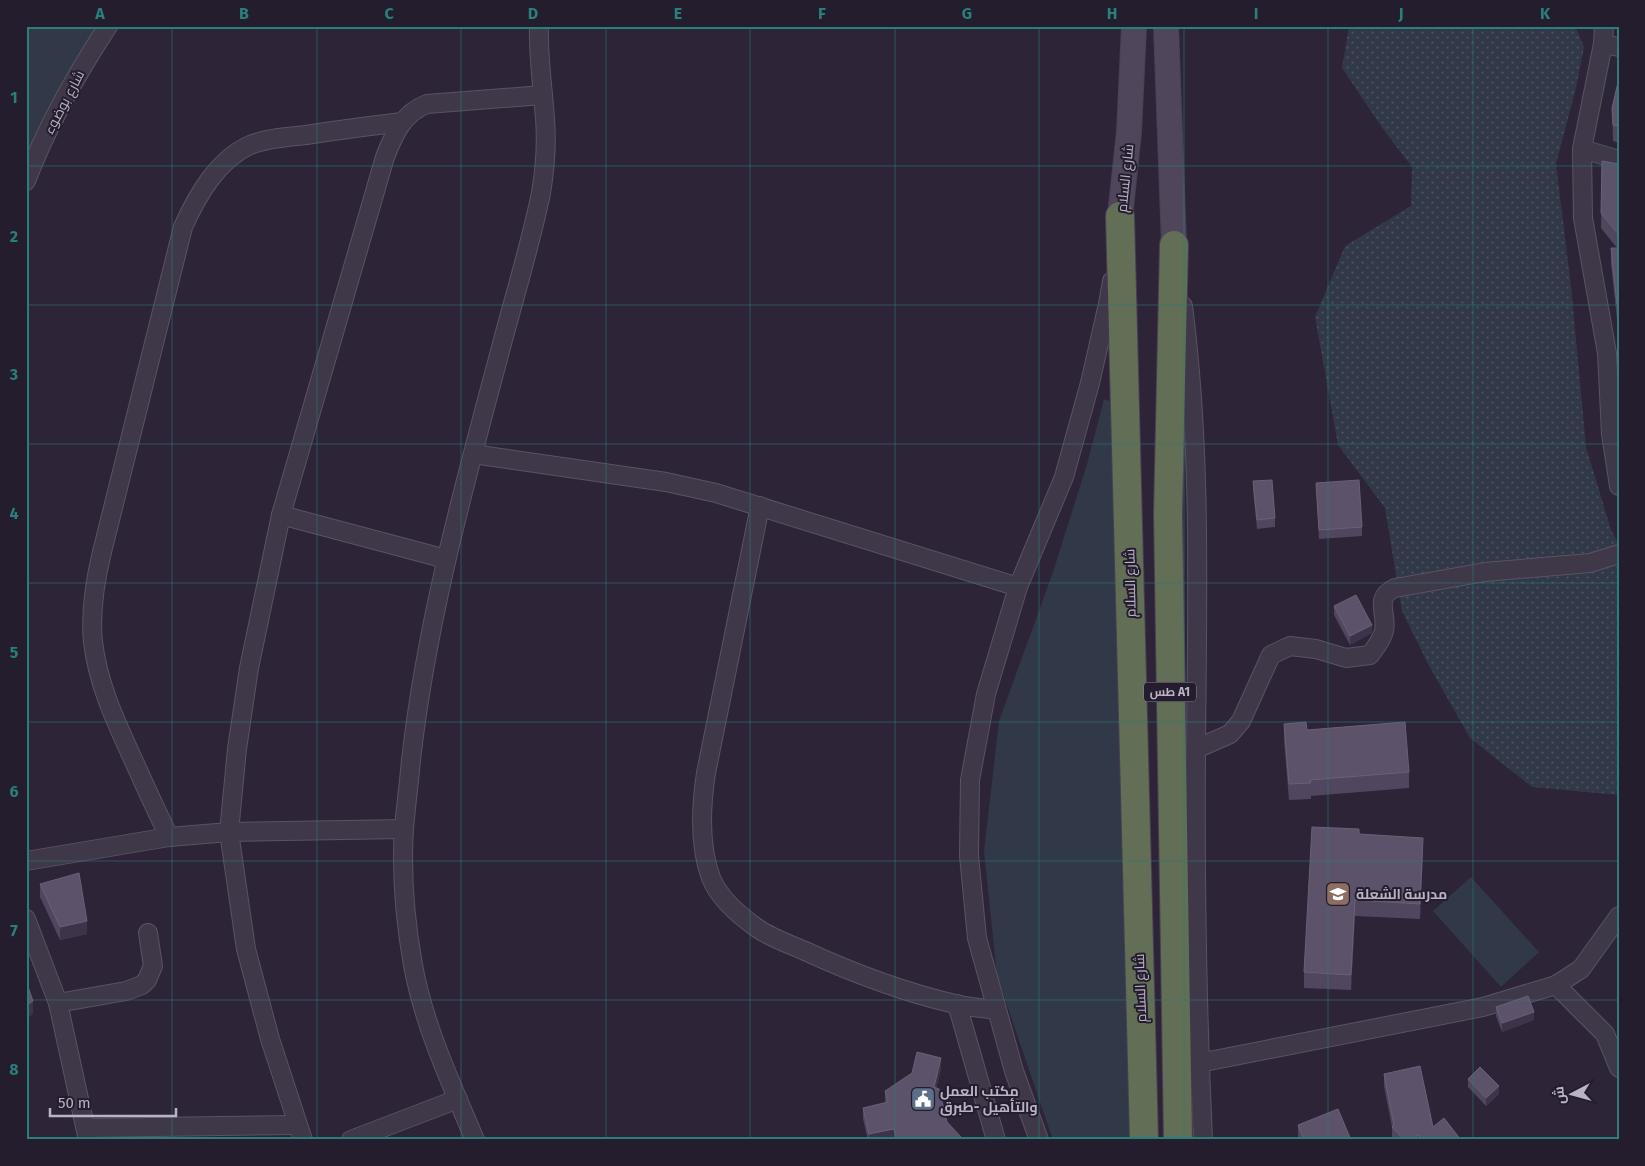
<svg xmlns="http://www.w3.org/2000/svg" width="1645" height="1166" viewBox="0 0 1645 1166" font-family="'Fira Sans',Cairo,sans-serif">
  <style>
    .grass { fill: url(#grass-dots) }
    .green { fill: #313847 }
    .lines { fill: none; stroke-linecap: round; stroke-linejoin: round }
    .street-casing { stroke: #5a5364; stroke-width: 20 }
    .secondary-casing { stroke: #484152; stroke-width: 26 }
    .highway-casing { stroke: #474051; stroke-width: 30 }
    .street { stroke: #3f3849; stroke-width: 18 }
    .secondary { stroke: #50465b; stroke-width: 24 }
    .highway { stroke: #636e56; stroke-width: 28 }
    .wall { fill: #50465e }
    .shaded-wall { fill: #3d344a }
    .building { fill: #5c5269; stroke: #6a6177 }
    .grid { fill: none; stroke: #297f7b; stroke-width: 1; stroke-opacity: 0.55 }
    .labels { text-anchor: middle; stroke-width: 4; stroke-linejoin: round; paint-order: stroke }
    .shield { fill: #241d2e; stroke: #8e8698; stroke-width: 1 }
    .shield-label { font-size: 12px; font-weight: bold; fill: #bbb3c5 }
    .street-label { font-size: 14px; fill: #bbb3c5; stroke: #241d2e }
    .poi-label { font-size: 14px; font-weight: bold; fill: #bbb3c5; stroke: #241d2e; text-anchor: start }
    .neatline { fill: none; stroke: #297f7b; stroke-width: 2 }
    .grid-label { font-size: 16px; text-anchor: middle; font-weight: bold; fill: #297f7b }
  </style>
  <defs>
    <pattern id="grass-dots" width="8" height="8" patternUnits="userSpaceOnUse" patternTransform="scale(1.25)"><rect width="8" height="8" fill="#313847"/><path d="M2 2h.1M6 6h.1" fill="none" stroke="#4d5260" stroke-width="1.8" stroke-linecap="round"/></pattern>
  </defs>
  <rect width="100%" height="100%" fill="#2d2438"/>
  <path class="grass" d="M 1349,26 L 1575,26 L 1584,47 L 1576,88 L 1556,164 L 1571,286 L 1586,447 L 1611,530 L 1619,544 L 1619,795 L 1532,787 L 1470,738 L 1428,664 L 1402,611 L 1385,508 L 1338,445 L 1315,317 L 1345,246 L 1411,206 L 1412,167 L 1383,129 L 1342,68 Z"/>
  <g class="green">
    <path d="M 26,26 L 111,26 L 26,188 Z"/>
    <path d="M 1104,399 L 1123,406 L 1132,1140 L 1053,1140 L 997,976 L 984,851 L 999,721 L 1053,572 L 1087,464 Z"/>
    <path d="M 1471,877 L 1539,952 L 1501,987 L 1433,911 Z"/>
  </g>
  <g class="lines">
    <defs>
      <g id="street">
        <path d="M 1604,26 L 1603,44 L 1582,149 L 1583,218 L 1607,353 L 1611,434 L 1619,486"/>
        <path d="M 1603,44 L 1619,47"/>
        <path d="M 1582,149 L 1619,160"/>
        <path d="M 26,181 C 47,126 76,75 108,26"/>
        <path d="M 1183,306 C 1202,453 1197,602 1196,750 C 1195,880 1197,1010 1203,1140"/>
        <path d="M 473,454 L 666,482 L 716,493 L 1018,587"/>
        <path d="M 760,506 L 706,773 C 701,806 699,846 711,878 C 719,898 740,916 757,928 C 771,938 789,944 805,951 C 853,973 903,992 955,1004 C 968,1007 983,1008 996,1010"/>
        <path d="M 281,515 L 446,559"/>
        <path d="M 1196,749 L 1230,734 L 1241,721 L 1271,655 L 1290,646 L 1316,649 L 1346,658 L 1370,655 C 1375,648 1382,640 1384,631 C 1388,614 1373,598 1395,588 L 1485,572 L 1590,563 L 1619,554"/>
        <path d="M 169,837 C 156,810 144,784 132,757 C 115,720 98,684 93,642 C 90,612 95,581 102,552 L 183,227 C 197,196 217,160 250,145 C 267,138 288,137 306,135 C 338,130 370,126 402,122"/>
        <path d="M 26,861 L 169,837 L 229,832 L 404,829"/>
        <path d="M 26,919 L 58,1003 L 88,1140"/>
        <path d="M 1556,985 L 1605,1034 L 1619,1068"/>
        <path d="M 58,1003 L 126,991 L 142,985 L 147,980 L 153,966 L 148,933"/>
        <path d="M 957,1004 L 996,1140"/>
        <path d="M 1199,1063 L 1483,1007 L 1556,985 L 1581,969 L 1619,916"/>
        <path d="M 86,1128 L 297,1125"/>
        <path d="M 303,1140 L 270,1039 L 246,949 L 229,832 L 237,749 L 249,668 L 281,515 L 385,157 C 394,134 403,113 427,104 L 543,95"/>
        <path d="M 351,1140 L 458,1099"/>
        <path d="M 475,1140 C 451,1083 424,1026 413,965 C 405,920 401,874 404,828 C 406,806 409,783 411,760 C 427,617 466,479 503,340 C 516,291 531,242 541,193 C 545,169 547,144 545,119 C 543,88 538,58 539,26"/>
        <path d="M 1039,1140 L 1014,1071 L 977,938 L 969,856 L 970,780 L 986,694 L 1018,587 L 1064,477 L 1090,383 L 1108,304 L 1112,281"/>
      </g>
      <g id="secondary">
        <path d="M 1166,26 L 1174,245"/>
        <path d="M 1120,216 L 1129,132 L 1134,26"/>
      </g>
      <g id="highway">
        <path d="M 1120,216 L 1144,1140"/>
        <path d="M 1174,245 L 1168,514 L 1178,1140"/>
      </g>
    </defs>
    <use href="#street" class="street-casing"/>
    <use href="#secondary" class="secondary-casing"/>
    <use href="#highway" class="highway-casing"/>
    <use href="#street" class="street"/>
    <use href="#secondary" class="secondary"/>
    <use href="#highway" class="highway"/>
  </g>
  <g class="wall">
    <path d="M 1619,78 L 1619,143 L 1613,141 L 1612,108 Z"/>
    <path d="M 1602,161 L 1619,164 L 1619,319 L 1617,319 L 1611,264 L 1611,248 L 1617,248 L 1601,228 Z"/>
    <path d="M 1253,481 L 1275,518 L 1275,527 L 1257,529 L 1253,490 Z"/>
    <path d="M 1316,483 L 1362,527 L 1362,536 L 1319,539 Z"/>
    <path d="M 1334,606 L 1372,633 L 1350,645 L 1334,615 Z"/>
    <path d="M 1284,724 L 1307,730 L 1409,772 L 1409,788 L 1311,796 L 1311,799 L 1289,800 L 1284,740 Z"/>
    <path d="M 1359,834 L 1423,853 L 1420,919 L 1355,916 L 1351,990 L 1304,988 L 1304,972 Z"/>
    <path d="M 40,884 L 87,934 L 60,940 L 40,897 Z"/>
    <path d="M 1496,1007 L 1534,1020 L 1502,1032 L 1496,1016 Z"/>
    <path d="M 941,1069 L 936,1088 L 947,1122 L 962,1140 L 868,1140 L 863,1119 L 863,1108 L 885,1103 L 885,1091 Z"/>
    <path d="M 1384,1074 L 1433,1127 L 1461,1140 L 1392,1140 L 1392,1127 L 1384,1086 Z"/>
    <path d="M 1468,1079 L 1499,1094 L 1486,1106 L 1468,1087 Z"/>
    <path d="M 1298,1125 L 1351,1140 L 1299,1140 L 1298,1137 Z"/>
  </g>
  <g class="shaded-wall">
    <path d="M 1372,625 L 1372,633 L 1350,645 L 1350,636 Z"/>
    <path d="M 1423,838 L 1423,853 L 1420,919 L 1420,904 Z"/>
    <path d="M 1355,900 L 1355,916 L 1351,990 L 1351,975 Z"/>
    <path d="M 87,921 L 87,934 L 60,940 L 60,927 Z"/>
    <path d="M 33,1001 L 33,1014 L 26,1019 L 26,1006 Z"/>
    <path d="M 1534,1012 L 1534,1020 L 1502,1032 L 1502,1023 Z"/>
    <path d="M 941,1058 L 941,1069 L 934,1098 L 934,1087 Z"/>
    <path d="M 1499,1086 L 1499,1094 L 1486,1106 L 1486,1098 Z"/>
    <path d="M 894,1129 L 894,1140 L 869,1140 L 869,1134 Z"/>
    <path d="M 1418,1135 L 1418,1140 L 1413,1140 Z"/>
  </g>
  <g class="building">
    <path d="M 1619,78 L 1619,126 L 1613,125 L 1612,108 Z"/>
    <path d="M 1602,161 L 1619,164 L 1619,235 L 1601,213 Z"/>
    <path d="M 1611,248 L 1619,248 L 1619,304 L 1617,304 Z"/>
    <path d="M 1272,480 L 1275,518 L 1257,520 L 1253,481 Z"/>
    <path d="M 1359,480 L 1362,527 L 1319,530 L 1316,483 Z"/>
    <path d="M 1356,595 L 1372,625 L 1350,636 L 1334,606 Z"/>
    <path d="M 1306,722 L 1307,730 L 1405,722 L 1409,772 L 1310,780 L 1311,783 L 1289,784 L 1284,724 Z"/>
    <path d="M 1312,827 L 1359,829 L 1359,834 L 1423,838 L 1420,904 L 1355,900 L 1351,975 L 1304,972 Z"/>
    <path d="M 79,873 L 87,921 L 60,927 L 40,884 Z"/>
    <path d="M 26,981 L 33,1001 L 26,1006 Z"/>
    <path d="M 1528,996 L 1534,1012 L 1502,1023 L 1496,1007 Z"/>
    <path d="M 917,1052 L 941,1058 L 934,1087 L 939,1089 L 947,1122 L 962,1138 L 961,1140 L 897,1140 L 894,1129 L 869,1134 L 863,1108 L 888,1102 L 885,1091 L 912,1073 Z"/>
    <path d="M 1420,1066 L 1433,1127 L 1444,1118 L 1461,1140 L 1422,1140 L 1418,1135 L 1413,1140 L 1404,1140 L 1392,1127 L 1394,1125 L 1384,1074 Z"/>
    <path d="M 1480,1067 L 1499,1086 L 1486,1098 L 1468,1079 Z"/>
    <path d="M 1338,1109 L 1351,1140 L 1304,1140 L 1298,1125 Z"/>
  </g>
  <path class="grid" d="M 172,26 L 172,1140M 317,26 L 317,1140M 461,26 L 461,1140M 606,26 L 606,1140M 750,26 L 750,1140M 895,26 L 895,1140M 1039,26 L 1039,1140M 1184,26 L 1184,1140M 1328,26 L 1328,1140M 1473,26 L 1473,1140M 26,166 L 1619,166M 26,305 L 1619,305M 26,444 L 1619,444M 26,583 L 1619,583M 26,722 L 1619,722M 26,861 L 1619,861M 26,1000 L 1619,1000"/>
  <defs>
    <symbol id="school-square" viewBox="-11 -11 22 22"><rect x="-9" y="-9" width="18" height="18" rx="4" fill="#8d6e63" stroke="#241d2e"/><path d="M0-5L7-2L0 1L-7-2ZM-4 1L0 2.5L4 1V4Q0 6-4 4Z" fill="#fff"/></symbol>
    <symbol id="civic-square" viewBox="-11 -11 22 22"><rect x="-9" y="-9" width="18" height="18" rx="4" fill="#5c6f8a" stroke="#241d2e"/><path d="M-.6-6.5H3V-4.5H.6V-3L4-1V1h2V6H-6V1h2V-1L-.6-3ZM-1.2 2.5V6h2.4V2.5Z" fill="#fff"/></symbol>
  </defs>
  <g fill-rule="evenodd">
    <use href="#school-square" x="1324" y="880" width="28" height="28"/>
    <use href="#civic-square" x="909" y="1085" width="28" height="28"/>
  </g>
  <g class="labels">
    <rect class="shield" x="1144" y="682.5" width="52" height="19" rx="4"/>
    <g class="shield-label">
      <text x="1170" y="696">طس A1</text>
    </g>
    <g class="street-label">
      <text transform="translate(64 102) rotate(-62)" y="5">شارع بوضوء</text>
      <text transform="translate(1125 178) rotate(-84)" y="5">شارع السلام</text>
      <text transform="translate(1130 583) rotate(-91)" y="5">شارع السلام</text>
      <text transform="translate(1140 988) rotate(-92)" y="5">شارع السلام</text>
    </g>
    <g class="poi-label">
      <text x="1356" y="899">مدرسة الشعلة</text>
      <text x="940" y="1096">مكتب العمل<tspan x="940" dy="16">والتأهيل -طبرق</tspan></text>
    </g>
  </g>
  <rect width="1645" height="1166" fill="none" stroke="#241d2e" stroke-width="55"/>
  <g transform="translate(1572 1094) rotate(264)" stroke="#241d2e" stroke-width="4" paint-order="stroke">
  <path d="M0-4L9 19L0 12L-9 19Z" fill="#bbb3c5"/>
  <text y="-8" font-size="14" font-weight="bold" text-anchor="middle" fill="#bbb3c5">ش</text>
  </g>
  <path d="M50 1108v8h126v-8" fill="none" stroke="#bbb3c5" stroke-width="2.5"/>
  <text x="58" y="1108" font-size="15" fill="#bbb3c5" stroke="#241d2e" stroke-width="4" paint-order="stroke">50 m</text>
  <rect x="28" y="28" width="1590" height="1110" class="neatline"/>
  <g class="grid-label">
    <text x="100" y="19">A</text>
    <text x="244" y="19">B</text>
    <text x="389" y="19">C</text>
    <text x="533" y="19">D</text>
    <text x="678" y="19">E</text>
    <text x="822" y="19">F</text>
    <text x="967" y="19">G</text>
    <text x="1112" y="19">H</text>
    <text x="1256" y="19">I</text>
    <text x="1401" y="19">J</text>
    <text x="1545" y="19">K</text>
    <text x="14" y="103">1</text>
    <text x="14" y="242">2</text>
    <text x="14" y="380">3</text>
    <text x="14" y="519">4</text>
    <text x="14" y="658">5</text>
    <text x="14" y="797">6</text>
    <text x="14" y="936">7</text>
    <text x="14" y="1075">8</text>
  </g>
</svg>
